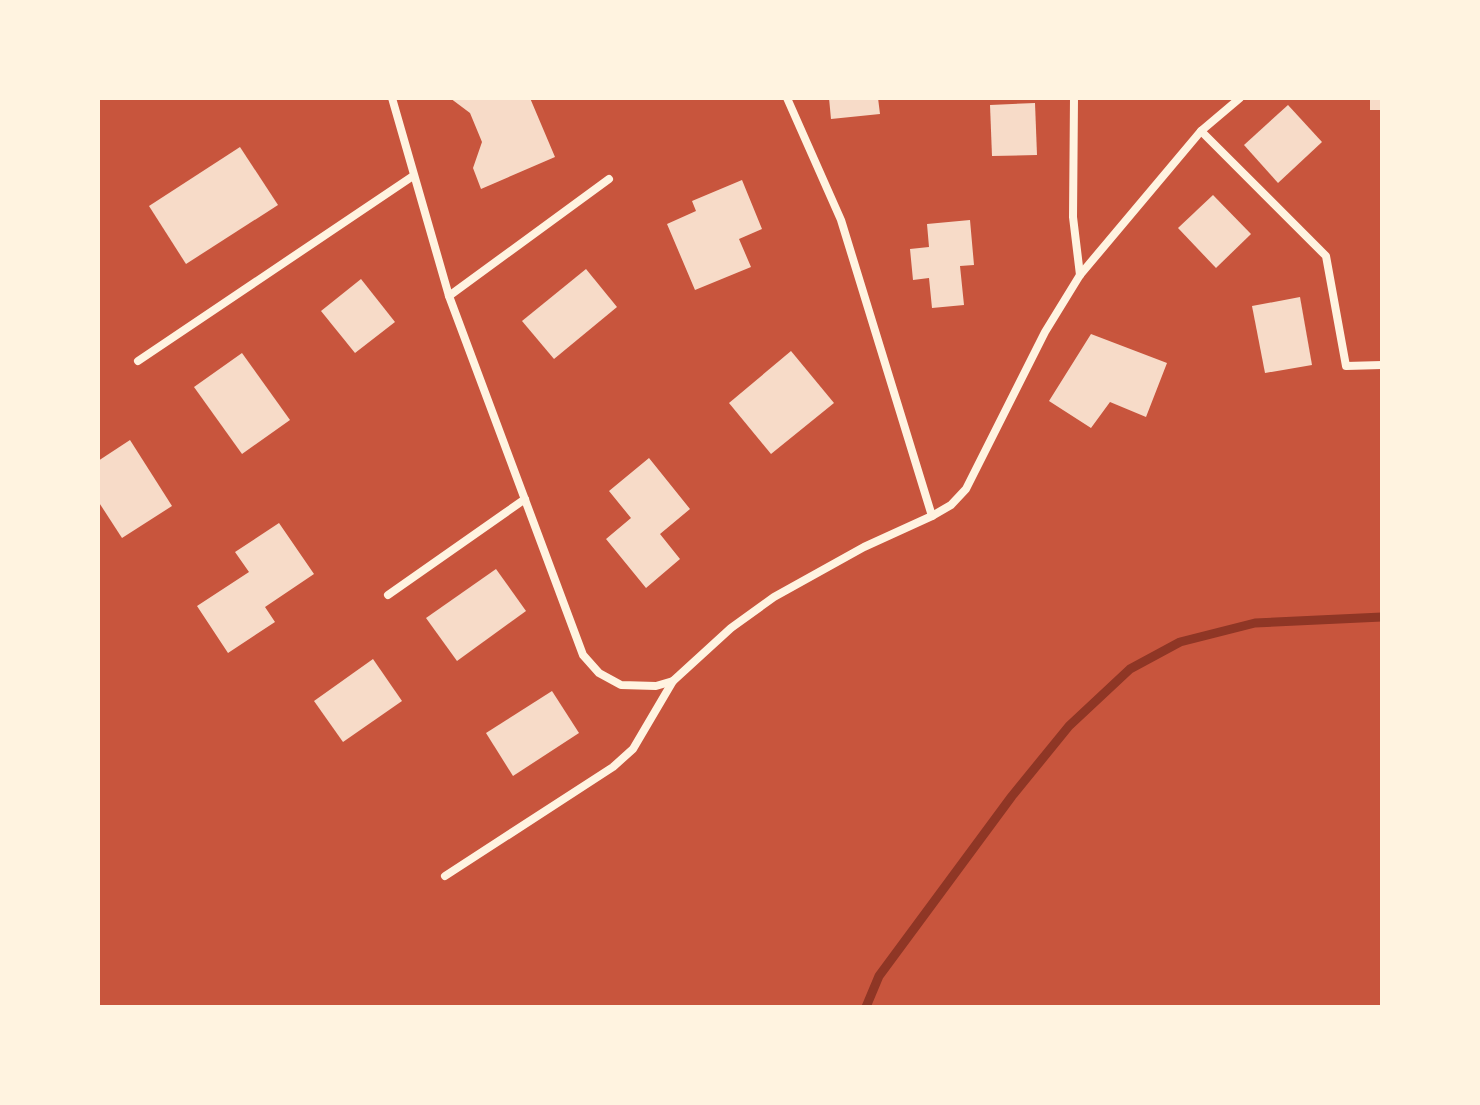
<svg xmlns="http://www.w3.org/2000/svg" width="1480" height="1105" viewBox="0 0 1480 1105" font-family="Spectral,serif">
  <style>
    .lines { fill: none; stroke-linecap: round; stroke-linejoin: round }
    .stream { stroke: #8f3625; stroke-width: 9 }
    .building { fill: #f7dbc8 }
    .minor { stroke: #fff3e0; stroke-width: 8 }
  </style>
  <rect width="100%" height="100%" fill="#c8553d"/>
  <g class="lines">
    <path class="stream" d="M 866,1007 L 879,976 L 1012,796 L 1069,726 L 1130,669 L 1180,642 L 1255,623 L 1382,617"/>
  </g>
  <g class="building">
    <path d="M 450,98 L 530,98 L 555,157 L 481,189 L 473,168 L 482,142 L 470,113 Z"/>
    <path d="M 829,98 L 878,98 L 880,114 L 831,119 Z"/>
    <rect x="1370" y="98" width="12" height="12"/>
    <path d="M 1035,103 L 1037,155 L 992,156 L 990,105 Z"/>
    <path d="M 1288,105 L 1322,142 L 1278,183 L 1244,145 Z"/>
    <path d="M 240,147 L 278,205 L 186,264 L 149,206 Z"/>
    <path d="M 742,180 L 762,229 L 739,239 L 751,267 L 695,290 L 667,224 L 696,211 L 692,201 Z"/>
    <path d="M 1213,195 L 1251,234 L 1216,268 L 1178,228 Z"/>
    <path d="M 970,220 L 974,265 L 960,266 L 964,305 L 932,308 L 929,278 L 913,280 L 910,249 L 929,247 L 927,224 Z"/>
    <path d="M 586,269 L 617,307 L 554,359 L 522,321 Z"/>
    <path d="M 361,279 L 395,322 L 355,353 L 321,311 Z"/>
    <path d="M 1300,297 L 1312,365 L 1265,373 L 1252,306 Z"/>
    <path d="M 1091,334 L 1167,363 L 1146,417 L 1110,402 L 1091,428 L 1049,401 Z"/>
    <path d="M 791,351 L 834,403 L 771,454 L 729,403 Z"/>
    <path d="M 242,353 L 290,420 L 242,454 L 194,387 Z"/>
    <path d="M 130,440 L 172,506 L 122,538 L 98,501 L 98,461 Z"/>
    <path d="M 649,458 L 690,509 L 660,534 L 680,559 L 646,588 L 606,539 L 631,518 L 609,491 Z"/>
    <path d="M 279,523 L 314,574 L 265,607 L 275,622 L 228,653 L 197,606 L 249,572 L 235,552 Z"/>
    <path d="M 496,569 L 526,611 L 457,661 L 426,618 Z"/>
    <path d="M 373,659 L 402,701 L 343,742 L 314,701 Z"/>
    <path d="M 552,691 L 579,733 L 513,776 L 486,733 Z"/>
  </g>
  <g class="lines">
    <g class="minor">
      <path d="M 392,98 L 449,296 L 583,655 L 599,673 L 621,685 L 656,686 L 673,681 L 731,628 L 774,597 L 864,547 L 932,516 L 951,505 L 966,489 L 1045,332 L 1080,275 L 1201,131 L 1240,98"/>
      <path d="M 787,98 L 841,220 L 932,516"/>
      <path d="M 1074,98 L 1073,217 L 1080,275"/>
      <path d="M 1201,131 L 1326,256 L 1346,366 L 1382,365"/>
      <path d="M 449,296 L 609,179"/>
      <path d="M 138,361 L 413,176"/>
      <path d="M 388,595 L 525,499"/>
      <path d="M 445,876 L 613,767 L 633,749 L 673,681"/>
    </g>
  </g>
  <rect width="1480" height="1105" fill="none" stroke="#fff3e0" stroke-width="200"/>
</svg>
